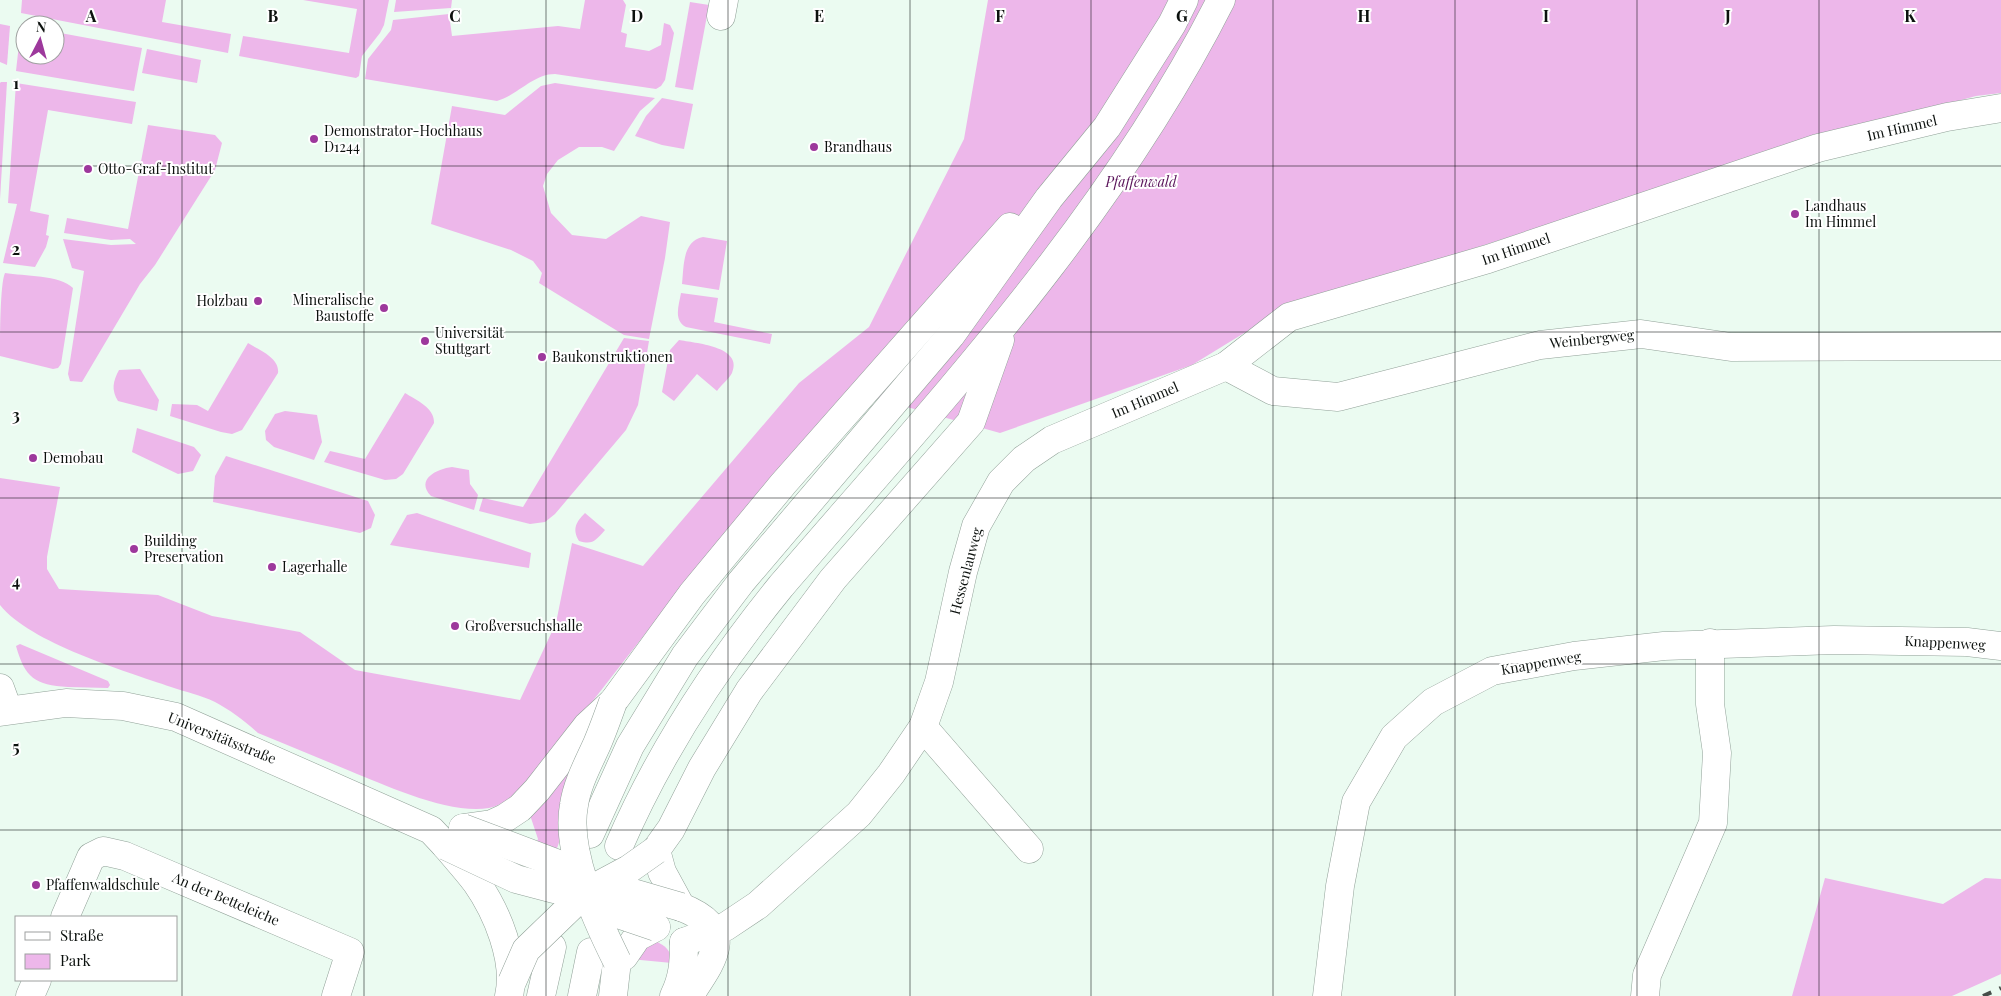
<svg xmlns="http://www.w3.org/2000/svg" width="2001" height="996" viewBox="0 0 2001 996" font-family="'Playfair Display',serif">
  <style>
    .green { fill: #edb7ea }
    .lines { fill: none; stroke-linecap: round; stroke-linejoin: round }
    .minor-casing { stroke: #91a198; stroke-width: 29 }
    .highway-casing { stroke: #91a198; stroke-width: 29 }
    .minor { stroke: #fff; stroke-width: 28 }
    .highway { stroke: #fff; stroke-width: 28 }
    .rail { stroke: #464e49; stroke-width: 4; stroke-dasharray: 9 9; stroke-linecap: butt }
    .minor-bridge-casing { stroke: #91a198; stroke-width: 29; stroke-linecap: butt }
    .highway-bridge-casing { stroke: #91a198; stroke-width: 29; stroke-linecap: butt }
    .minor-bridge { stroke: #fff; stroke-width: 28 }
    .highway-bridge { stroke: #fff; stroke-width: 28 }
    .grid { fill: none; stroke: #0c110e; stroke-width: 1; stroke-opacity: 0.55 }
    .poi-dot { fill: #9d389c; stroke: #fff; stroke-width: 2 }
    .labels { text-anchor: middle; stroke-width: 4; stroke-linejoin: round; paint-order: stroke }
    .street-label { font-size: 14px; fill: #0c110e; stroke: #fff }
    .poi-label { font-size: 14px; fill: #0c110e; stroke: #fff; text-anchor: start }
    .park-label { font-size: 14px; font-style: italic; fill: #581158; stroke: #fff }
    .grid-label { font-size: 16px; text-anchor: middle; font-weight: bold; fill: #0c110e; stroke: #fff; stroke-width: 4; stroke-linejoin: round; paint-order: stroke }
  </style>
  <rect width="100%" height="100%" fill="#ebfbf1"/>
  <g class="green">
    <path d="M 22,0 L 166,0 L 162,22 L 231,34 L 228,53 L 21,13 Z"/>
    <path d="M 303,0 L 389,0 L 384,25 L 380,33 L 362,56 L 359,76 L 356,78 L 239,56 L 243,36 L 349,53 L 357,9 Z"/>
    <path d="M 396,0 L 452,0 L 451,8 L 394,12 Z"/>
    <path d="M 585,0 L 623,0 L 626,5 L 621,32 L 627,34 L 625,47 L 649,51 L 661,45 L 664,23 L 670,25 L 674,33 L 665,80 L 661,86 L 656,89 L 555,74 C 533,74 518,95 497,101 L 365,79 L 368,59 L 391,30 L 393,20 L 449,14 L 452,36 L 558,26 L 580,29 Z"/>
    <path d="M 988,0 L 2001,0 L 2001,93 L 1976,96 L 1782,149 L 1280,311 L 1192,365 L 1000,433 L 850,391 L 684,584 L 528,784 C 516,793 504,805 489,808 C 450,815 387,786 350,771 C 319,758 289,746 258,733 C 245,721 230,710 215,702 C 201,695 185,692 171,687 C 125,671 30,643 0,605 L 0,478 L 60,487 L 47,557 L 47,569 L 59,589 L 158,595 L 212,616 L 300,632 L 355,670 L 520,700 L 556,623 L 572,543 L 643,566 L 799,383 L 869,327 L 964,139 Z"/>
    <path d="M 690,2 L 709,5 L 693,90 L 675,87 Z"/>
    <path d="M 0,24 L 10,26 L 7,65 L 0,62 Z"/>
    <path d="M 21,26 L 25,27 L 25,55 L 55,55 L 55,32 L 142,48 L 134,91 L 16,71 Z"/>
    <path d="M 147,49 L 201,60 L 197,83 L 142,73 Z"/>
    <path d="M 1,82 L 7,82 L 0,199 L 0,83 Z"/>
    <path d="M 16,83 L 136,102 L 132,124 L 48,110 L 30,211 L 49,215 L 46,235 L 49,236 L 46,247 L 35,267 L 3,263 L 17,204 L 8,203 Z"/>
    <path d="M 555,83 L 655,98 L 640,111 L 614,151 L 602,147 L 579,147 L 558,160 L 547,174 L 543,186 L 551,213 L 572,235 L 606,239 L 641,216 L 670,222 L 665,258 L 649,339 L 624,335 L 539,283 L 542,273 L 533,261 L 511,250 L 431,224 L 452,106 L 505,115 L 541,86 Z"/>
    <path d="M 662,98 L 693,104 L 684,149 L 662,145 L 635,136 L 646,116 Z"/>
    <path d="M 148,125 L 215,135 L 222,143 L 215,170 L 155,265 L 140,284 L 82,382 L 70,381 L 68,374 L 84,271 L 72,268 L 63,239 L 111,245 L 136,244 L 130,239 L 111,240 L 64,233 L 67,218 L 128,229 Z"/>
    <path d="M 703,237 L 727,241 L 719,290 L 682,284 C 684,267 682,241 703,237 Z"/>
    <path d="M 5,273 C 24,276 60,275 73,288 L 61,364 L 58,368 L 53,369 L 0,356 C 0,340 0,283 5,273 Z"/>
    <path d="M 681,293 L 718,298 L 714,322 L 772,334 L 770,344 L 686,327 C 673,320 679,305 681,293 Z"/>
    <path d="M 624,338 L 649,341 L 638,405 L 626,430 L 555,514 L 545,522 L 530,524 L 479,511 L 483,498 L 523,507 Z"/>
    <path d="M 679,340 C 694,343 744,346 732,373 C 729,379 721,385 717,391 L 697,374 L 674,401 L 662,392 L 670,350 Z"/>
    <path d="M 248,343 C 259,350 280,358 278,373 L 242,430 L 232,434 L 221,432 L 170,416 L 172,404 L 197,405 L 208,411 Z"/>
    <path d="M 140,369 L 159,400 L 157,411 L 118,401 C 111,390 113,381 119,370 Z"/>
    <path d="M 405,393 C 416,400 435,408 434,423 L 403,474 L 396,479 L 385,480 L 324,462 L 330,451 L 365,459 Z"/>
    <path d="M 285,411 L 317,415 L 322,442 L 314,460 L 274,447 L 266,440 L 265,431 L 275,414 Z"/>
    <path d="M 137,428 L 194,447 L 201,455 L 193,471 L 178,474 L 132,452 Z"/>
    <path d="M 226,456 L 368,501 L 375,515 L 371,528 L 360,533 L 213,502 L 215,476 Z"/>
    <path d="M 452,467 L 469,470 L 470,484 L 478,495 L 474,510 L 431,496 C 415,479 437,469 452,467 Z"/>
    <path d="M 417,513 L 531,553 L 529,568 L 390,545 L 407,515 Z"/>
    <path d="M 585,513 L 605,530 C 595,541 593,545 579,541 C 572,529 576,522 585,513 Z"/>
    <path d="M 20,644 L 108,681 L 110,685 L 108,688 C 95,688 81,687 68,687 C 35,685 25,678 16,646 Z"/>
    <path d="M 587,736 L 564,828 L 555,854 L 535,846 L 538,839 L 529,812 Z"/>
    <path d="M 1825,878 L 1943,904 L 1985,878 L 2001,879 L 2001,974 L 1952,996 L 1792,996 Z"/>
    <path d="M 654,941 C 666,945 671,951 672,963 L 630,959 Z"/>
  </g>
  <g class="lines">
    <defs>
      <g id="minor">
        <path d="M 721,16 L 724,0"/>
        <path d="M 1226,366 L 1273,391 L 1338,397 L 1540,345 L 1641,334 L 1731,347 L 2001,346"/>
        <path d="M 0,688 L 8,710"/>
        <path d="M 0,712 L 66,703 L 123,706 L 176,717 L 431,830 L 446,846"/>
        <path d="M 923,727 L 1029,849"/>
        <path d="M 681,907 C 738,929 713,960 689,996"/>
        <path d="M 65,917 L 91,857 L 103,851 L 125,856 L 350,952 L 336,996"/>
        <path d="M 684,942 L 725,927 L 758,905 L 859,814 L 891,774 L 923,727 L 939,682 L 963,572 L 976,526 L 1001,482 L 1024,459 L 1052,440 L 1226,366 L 1289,317 L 1488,259 L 1818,148 L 1947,117 L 2001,108"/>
        <path d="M 30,996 L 37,980"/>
        <path d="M 674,996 C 683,978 684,962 684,942"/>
        <path d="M 1327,996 L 1340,886 L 1356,802 L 1394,737 L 1433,702 L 1492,671 L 1574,656 L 1664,646 L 1834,640 L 1967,642 L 2001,646"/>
        <path d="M 1645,996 L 1647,975 L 1713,823 L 1717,753 L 1710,704 L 1710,643"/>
      </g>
      <g id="highway">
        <path d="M 463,828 L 492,824 L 505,818 L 520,808 L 537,790 L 587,726 L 613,702 L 692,594 L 783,484 L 1010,227"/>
        <path d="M 590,834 L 630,746 L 685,656 L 741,582 L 951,335 L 1049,198 L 1107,127 L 1172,24 L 1184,0"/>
        <path d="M 446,846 C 456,858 467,870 476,882 C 497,912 517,960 509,996"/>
        <path d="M 619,846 C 660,751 716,666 781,586 C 940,401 1110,220 1221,0"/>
        <path d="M 681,907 L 662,872 L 656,850 L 671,829 L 702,768 L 749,691 L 833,579 L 971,422 L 1000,340"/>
        <path d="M 541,996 L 552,947"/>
        <path d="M 582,996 L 591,952"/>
        <path d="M 613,996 L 617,961 L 624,956 L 637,937 L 656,927"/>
      </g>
    </defs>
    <use href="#minor" class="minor-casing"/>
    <use href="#highway" class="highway-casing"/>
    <use href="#minor" class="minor"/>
    <use href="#highway" class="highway"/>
    <path class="rail" d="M 1983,996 L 2001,988"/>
    <defs>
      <g id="minor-bridge">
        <path d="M 463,828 L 561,865 L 586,892 L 612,912 L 656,927"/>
        <path d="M 446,846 L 516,879 L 554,889 L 586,892 L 619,889 L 681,907"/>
      </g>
      <g id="highway-bridge">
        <path d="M 613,702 C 608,716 603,730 597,744 C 588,764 577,784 574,805 C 565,851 596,919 617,961"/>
        <path d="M 512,982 L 526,950 L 586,892 L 629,869 L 656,850"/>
      </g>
    </defs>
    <use href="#minor-bridge" class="minor-bridge-casing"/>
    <use href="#highway-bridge" class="highway-bridge-casing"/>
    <use href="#minor-bridge" class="minor-bridge"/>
    <use href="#highway-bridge" class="highway-bridge"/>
  </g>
  <path class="grid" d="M 182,0 L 182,996M 364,0 L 364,996M 546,0 L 546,996M 728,0 L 728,996M 910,0 L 910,996M 1091,0 L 1091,996M 1273,0 L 1273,996M 1455,0 L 1455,996M 1637,0 L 1637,996M 1819,0 L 1819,996M 0,166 L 2001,166M 0,332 L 2001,332M 0,498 L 2001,498M 0,664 L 2001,664M 0,830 L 2001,830"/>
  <g class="poi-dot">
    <circle cx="314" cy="139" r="5"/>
    <circle cx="814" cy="147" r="5"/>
    <circle cx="88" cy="169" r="5"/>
    <circle cx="1795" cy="214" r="5"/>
    <circle cx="258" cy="301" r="5"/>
    <circle cx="384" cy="308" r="5"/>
    <circle cx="425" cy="341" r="5"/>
    <circle cx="542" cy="357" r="5"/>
    <circle cx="33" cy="458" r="5"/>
    <circle cx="134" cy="549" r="5"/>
    <circle cx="272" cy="567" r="5"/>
    <circle cx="455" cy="626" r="5"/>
    <circle cx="36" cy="885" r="5"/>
  </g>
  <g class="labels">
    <g class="street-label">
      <text transform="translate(1902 128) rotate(-13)" y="5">Im Himmel</text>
      <text transform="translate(1516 249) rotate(-19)" y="5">Im Himmel</text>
      <text transform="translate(1592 339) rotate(-6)" y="5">Weinbergweg</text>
      <text transform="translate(1145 400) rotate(-23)" y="5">Im Himmel</text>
      <text transform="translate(966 571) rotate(-75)" y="5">Hessenlauweg</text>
      <text transform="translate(1945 643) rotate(3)" y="5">Knappenweg</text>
      <text transform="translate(1541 663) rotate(-10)" y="5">Knappenweg</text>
      <text transform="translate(222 738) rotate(22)" y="5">Universitätsstraße</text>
      <text transform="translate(226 899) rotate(23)" y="5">An der Betteleiche</text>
    </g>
    <g class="poi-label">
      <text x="324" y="136">Demonstrator-Hochhaus<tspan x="324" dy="16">D1244</tspan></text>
      <text x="824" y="152">Brandhaus</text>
      <text x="98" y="174">Otto-Graf-Institut</text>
      <text x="1805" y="211">Landhaus<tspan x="1805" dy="16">Im Himmel</tspan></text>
      <text x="374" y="305" text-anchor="end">Mineralische<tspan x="374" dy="16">Baustoffe</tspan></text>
      <text x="248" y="306" text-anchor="end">Holzbau</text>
      <text x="435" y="338">Universität<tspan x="435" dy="16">Stuttgart</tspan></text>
      <text x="552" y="362">Baukonstruktionen</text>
      <text x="43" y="463">Demobau</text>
      <text x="144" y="546">Building<tspan x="144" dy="16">Preservation</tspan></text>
      <text x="282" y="572">Lagerhalle</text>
      <text x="465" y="631">Großversuchshalle</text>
      <text x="46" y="890">Pfaffenwaldschule</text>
    </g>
    <g class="park-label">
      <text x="1141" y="187">Pfaffenwald</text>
    </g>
  </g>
  <g class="grid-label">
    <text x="91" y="22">A</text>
    <text x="273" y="22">B</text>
    <text x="455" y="22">C</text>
    <text x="637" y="22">D</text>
    <text x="819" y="22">E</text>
    <text x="1000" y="22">F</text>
    <text x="1182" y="22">G</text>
    <text x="1364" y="22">H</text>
    <text x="1546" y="22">I</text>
    <text x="1728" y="22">J</text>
    <text x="1910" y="22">K</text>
    <text x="16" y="89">1</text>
    <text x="16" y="255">2</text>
    <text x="16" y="421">3</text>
    <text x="16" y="587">4</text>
    <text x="16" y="753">5</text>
  </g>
  <rect x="15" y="916" width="162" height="65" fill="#ffffff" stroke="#9ea09f"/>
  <rect x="25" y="932" width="25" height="8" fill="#ffffff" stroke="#9ea09f"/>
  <text x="60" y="941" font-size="15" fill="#0c110e">Straße</text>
  <rect x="25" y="954" width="25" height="15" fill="#edb7ea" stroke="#9ea09f"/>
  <text x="60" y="966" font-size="15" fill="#0c110e">Park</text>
  <g transform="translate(40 40) rotate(6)"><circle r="24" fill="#ffffff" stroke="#9ea09f"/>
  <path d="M0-4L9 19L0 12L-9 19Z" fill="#9d389c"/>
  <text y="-8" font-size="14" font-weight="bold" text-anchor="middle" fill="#0c110e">N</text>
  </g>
</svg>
